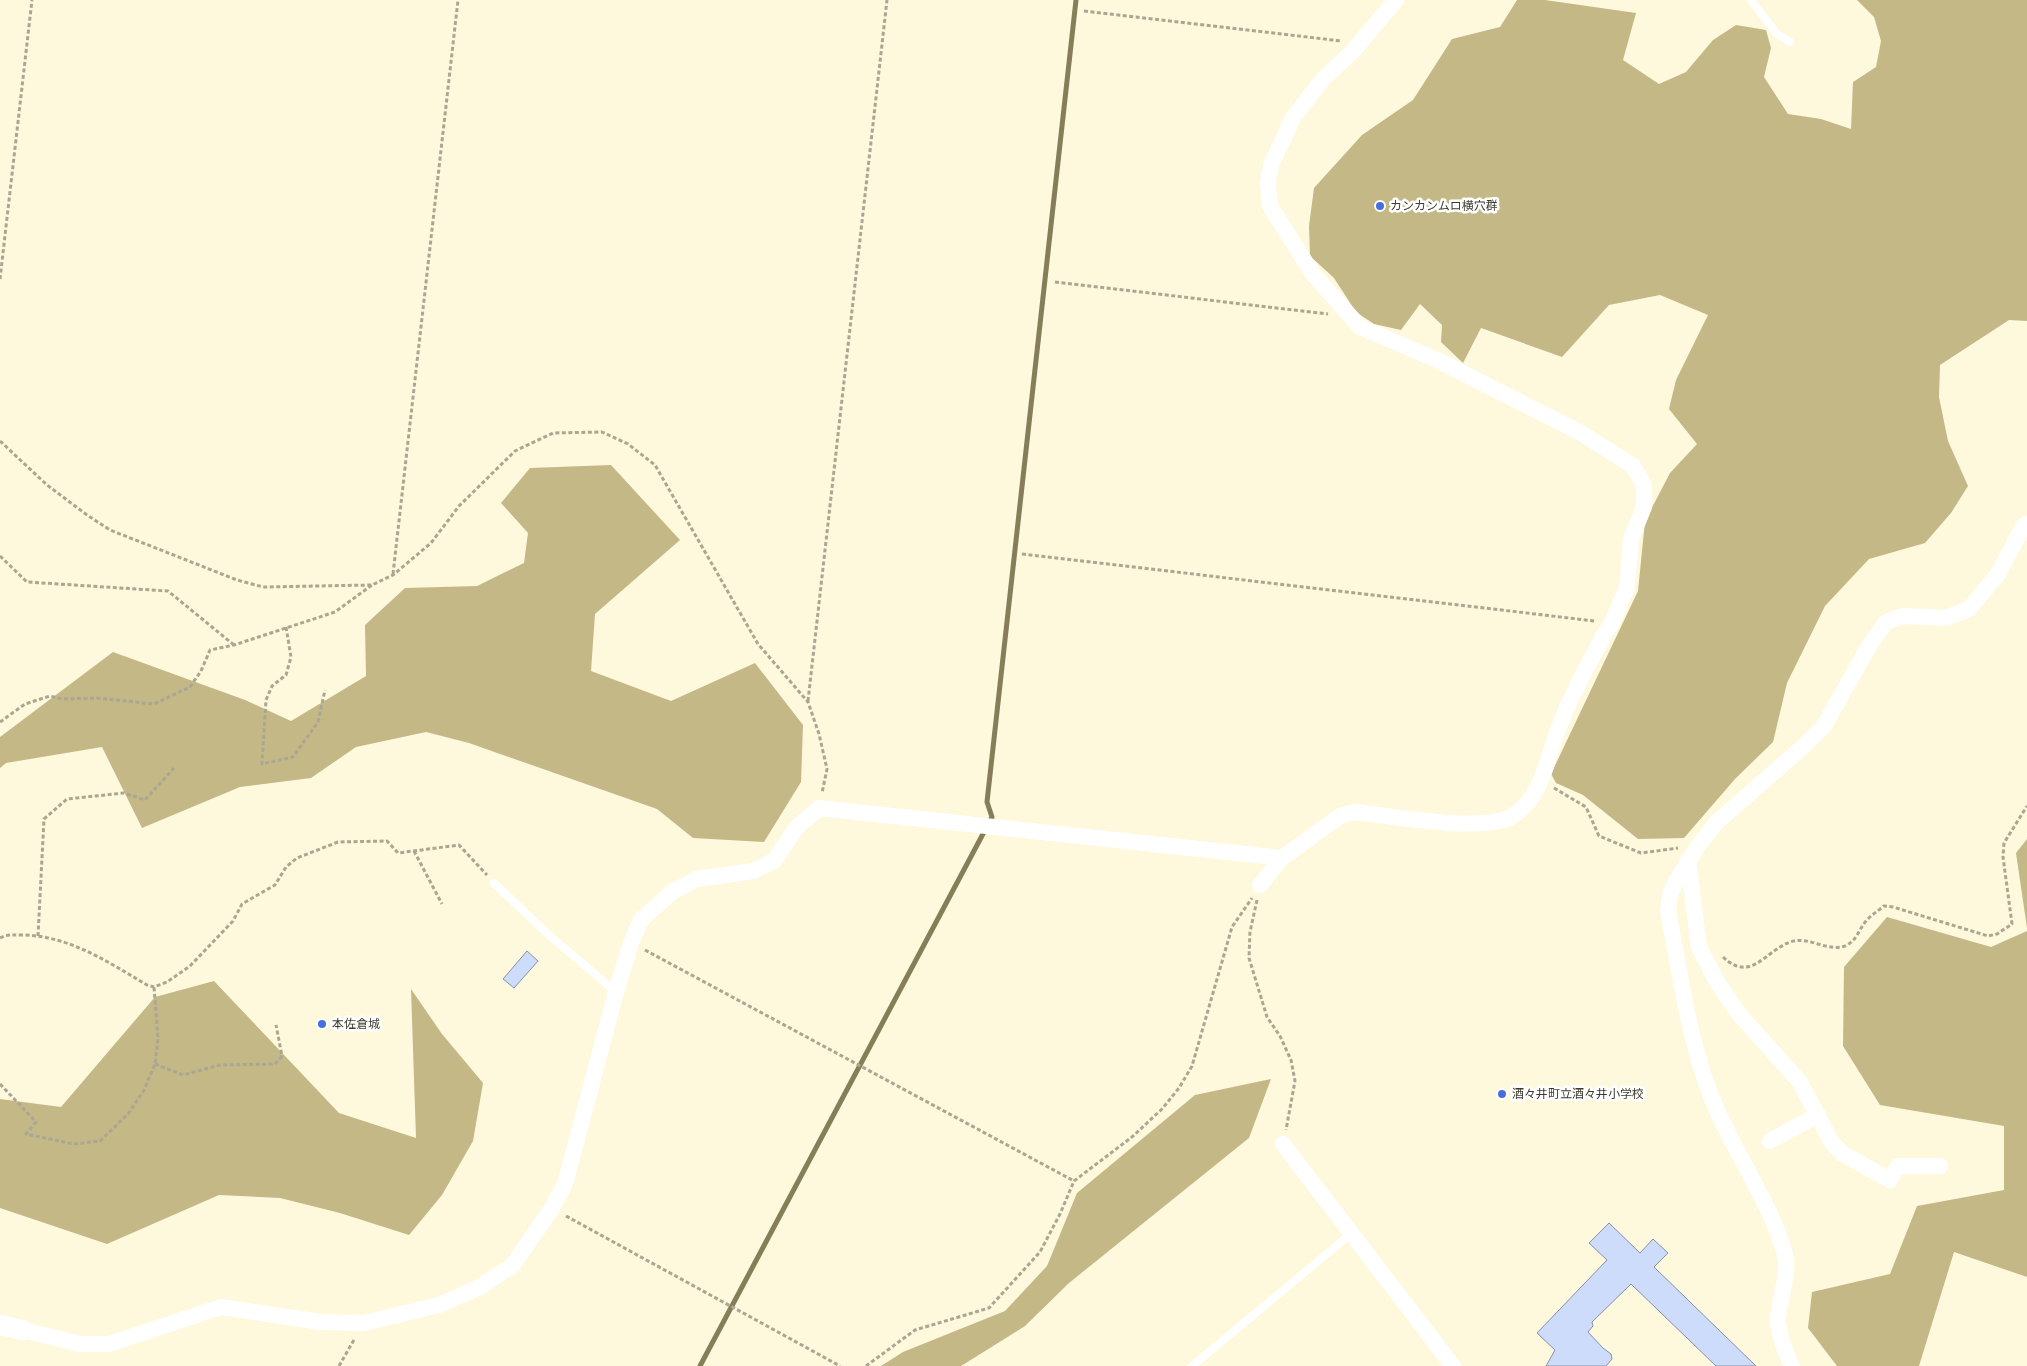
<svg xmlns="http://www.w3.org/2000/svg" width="2027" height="1366" viewBox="0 0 2027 1366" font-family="'DM Sans','Noto Sans JP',sans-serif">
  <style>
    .forest { fill: #c4b887 }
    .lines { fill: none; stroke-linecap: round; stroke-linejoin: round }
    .stream { stroke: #867e58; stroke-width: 5 }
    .building { fill: #cedcfb; stroke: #8490ad }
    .path { stroke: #aba691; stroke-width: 3; stroke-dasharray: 4 2.5; stroke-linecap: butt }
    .service { stroke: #fff; stroke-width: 8 }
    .minor { stroke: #fff; stroke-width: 16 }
    .tertiary { stroke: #fff; stroke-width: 20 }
    .poi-dot { fill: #476ee1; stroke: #fff; stroke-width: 2 }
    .labels { text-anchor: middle; stroke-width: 5; stroke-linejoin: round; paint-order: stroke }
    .poi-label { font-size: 12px; fill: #3e3b2e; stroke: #fff; text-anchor: start }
  </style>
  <rect width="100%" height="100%" fill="#fef8dd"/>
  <g class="forest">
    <path d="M 1517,0 L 1545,0 L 1636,13 L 1623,60 L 1659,84 L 1686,72 L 1713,40 L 1736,25 L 1766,30 L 1771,48 L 1764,77 L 1788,114 L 1821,119 L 1851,129 L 1853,82 L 1876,67 L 1881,41 L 1874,17 L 1857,0 L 2027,0 L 2027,321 L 2009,320 L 1940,365 L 1939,397 L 1948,441 L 1968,486 L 1951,513 L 1925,543 L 1869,559 L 1825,606 L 1787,683 L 1773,742 L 1735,779 L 1684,838 L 1638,839 L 1583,795 L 1556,783 L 1551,774 L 1638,591 L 1645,521 L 1670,473 L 1697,444 L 1669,409 L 1676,380 L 1708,315 L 1660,295 L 1609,305 L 1562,357 L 1481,328 L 1463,363 L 1441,342 L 1442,325 L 1420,304 L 1401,330 L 1374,324 L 1356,312 L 1334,278 L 1310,256 L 1309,226 L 1314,188 L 1362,135 L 1413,100 L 1452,39 L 1500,27 Z"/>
    <path d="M 611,465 L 680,540 L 595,614 L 591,671 L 671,701 L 755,663 L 803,725 L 801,782 L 764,842 L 693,838 L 657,809 L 469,743 L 426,732 L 356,747 L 311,778 L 240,787 L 142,828 L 102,747 L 6,763 L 0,768 L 0,737 L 113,652 L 245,700 L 291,721 L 366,676 L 365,625 L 405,588 L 477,586 L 524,563 L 528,533 L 501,503 L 530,468 Z"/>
    <path d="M 2027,839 L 2027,928 L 2016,853 Z"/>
    <path d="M 1887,917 L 1991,947 L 2027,931 L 2027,1277 L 1954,1252 L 1919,1366 L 1837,1366 L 1808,1328 L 1812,1292 L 1890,1274 L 1917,1206 L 2004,1190 L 2004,1126 L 1880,1105 L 1843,1046 L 1844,967 Z"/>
    <path d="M 214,981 L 339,1113 L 416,1138 L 411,989 L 442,1034 L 483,1083 L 473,1141 L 442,1195 L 409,1235 L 340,1213 L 280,1198 L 219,1195 L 107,1244 L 0,1208 L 0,1099 L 61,1107 L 155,997 Z"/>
    <path d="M 1271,1079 L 1249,1138 L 1069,1283 L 1025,1326 L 961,1366 L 881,1366 L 903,1352 L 1005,1311 L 1047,1266 L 1077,1193 L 1195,1095 Z"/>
  </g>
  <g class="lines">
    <path class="stream" d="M 700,1366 L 992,817 L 987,802 L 1076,0"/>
  </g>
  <g class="building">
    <path d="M 527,951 L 538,961 L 514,988 L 503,979 Z"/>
    <path d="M 1609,1223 L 1640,1253 L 1653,1239 L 1668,1253 L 1654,1267 L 1756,1366 L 1716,1366 L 1631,1284 L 1592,1322 L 1593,1326 L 1588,1332 L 1603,1348 L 1611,1354 L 1612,1359 L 1606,1366 L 1546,1366 L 1555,1350 L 1537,1333 L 1607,1260 L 1589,1243 Z"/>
  </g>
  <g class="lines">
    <g class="path">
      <path d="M 1084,11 L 1341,41"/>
      <path d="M 0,279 L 32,0"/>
      <path d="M 1055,282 L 1328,314"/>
      <path d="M 0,441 L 47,485 L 87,515 L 110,530 L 237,580 L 263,587 L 372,585 L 393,575 L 431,543 L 459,506 L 515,451 L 553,433 L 602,432 L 628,444 L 655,465 L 758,644 L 808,702 L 819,734 L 827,769 L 822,793"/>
      <path d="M 1022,554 L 1595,621"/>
      <path d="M 0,556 L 27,582 L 168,591 L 234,645"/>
      <path d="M 393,574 L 458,0"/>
      <path d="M 286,627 L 291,657 L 286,675 L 272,686 L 266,700 L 262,764 L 293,757 L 318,722 L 325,690"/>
      <path d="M 808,701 L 887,0"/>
      <path d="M 0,722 L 25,704 L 50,696 L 62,699 L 97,698 L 154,704 L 190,687 L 201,671 L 210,650 L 234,645 L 335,612 L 372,585"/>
      <path d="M 1554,788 L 1586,807 L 1599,836 L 1641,853 L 1678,848"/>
      <path d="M 414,851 L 442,904"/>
      <path d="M 1257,900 L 1250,932 L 1249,958 L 1267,1017 L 1280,1036 L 1291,1060 L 1295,1081 L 1286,1130"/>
      <path d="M 38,936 L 44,819 L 67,799 L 124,793 L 145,800 L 174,768"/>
      <path d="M 0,938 C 7,934 14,935 23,935 C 70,936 108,962 147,985 L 154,987 L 167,982 L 190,966 L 233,921 L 242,904 L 275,885 L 286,867 L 297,858 L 338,842 L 387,841 L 398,853 L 459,845 L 487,875"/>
      <path d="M 645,950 L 1074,1181"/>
      <path d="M 1723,957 C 1751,983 1764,952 1790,942 C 1809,935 1829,954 1847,945 C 1857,940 1859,929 1866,921 C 1871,915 1878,911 1884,906 L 1893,907 L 1988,936 L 1997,934 L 2012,924 L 2003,857 L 2004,843 L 2027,806"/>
      <path d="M 155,1064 L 183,1075 L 220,1065 L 275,1064 L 282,1056 L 276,1025"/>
      <path d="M 0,1084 L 36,1122 L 26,1134 L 74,1144 L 100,1141 L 128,1114 L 144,1090 L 155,1064 L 158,1038 L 154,987"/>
      <path d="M 566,1216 L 840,1366"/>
      <path d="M 339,1366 L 355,1338"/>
      <path d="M 866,1366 L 915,1330 L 989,1308 L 1040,1252 L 1060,1214 L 1074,1181 L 1132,1137 L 1162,1109 L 1179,1088 L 1192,1066 L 1232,927 L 1252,898"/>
    </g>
    <g class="service">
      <path d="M 1751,0 L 1777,34 L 1790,42"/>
      <path d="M 494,883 L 550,936 L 616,992"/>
      <path d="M 1192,1366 L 1352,1233"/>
    </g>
    <g class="minor">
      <path d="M 1688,860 L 1699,947 L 1717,982 L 1739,1014 L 1800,1082 L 1832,1143 L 1843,1154 L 1890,1180 L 1898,1166 L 1940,1166"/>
      <path d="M 1260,885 L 1282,858 L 1340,816 L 1355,812 C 1394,816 1471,831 1506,819 C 1515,816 1524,807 1530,800 C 1546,778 1550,747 1561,722 C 1573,691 1590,662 1605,633 L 1612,623 L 1627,587 L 1631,539 L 1644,507 L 1644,485 L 1633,466 L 1583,434 L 1437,360 L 1360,327 L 1313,274 L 1270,206 L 1268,184 L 1271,165 L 1293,118 L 1322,80 L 1353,51 L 1396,0"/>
      <path d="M 1770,1141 L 1818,1115"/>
      <path d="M 1283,1144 L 1453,1366"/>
      <path d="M 23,1330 L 80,1344 L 109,1344 L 221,1307 L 321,1322 L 364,1323 L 439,1305 L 480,1287 L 513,1265 L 552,1208 L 565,1184 L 616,992 L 631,943 L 641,920 L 672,892 L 697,879 L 753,871 L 774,861 L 797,827 L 819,808 L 1282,858"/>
      <path d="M 1792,1366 C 1786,1352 1778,1334 1778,1319 C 1779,1300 1790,1272 1785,1254 C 1769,1198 1732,1150 1711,1096 C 1688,1037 1680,972 1668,911 L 1670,895 L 1674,885 L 1698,846 L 1717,822 L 1805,745 L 1824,726 L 1869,646 L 1886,622 L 1903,616 L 1946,618 L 1969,609 L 1998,574 L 2024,525 L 2027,524"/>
    </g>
    <path class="tertiary" d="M 0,1325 L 23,1330"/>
  </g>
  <g class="poi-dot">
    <circle cx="1380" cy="206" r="5"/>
    <circle cx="322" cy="1024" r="5"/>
    <circle cx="1502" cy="1094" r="5"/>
  </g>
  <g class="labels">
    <g class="poi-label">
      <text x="1390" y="210">カンカンムロ横穴群</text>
      <text x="332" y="1028">本佐倉城</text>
      <text x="1512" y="1098">酒々井町立酒々井小学校</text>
    </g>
  </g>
</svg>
